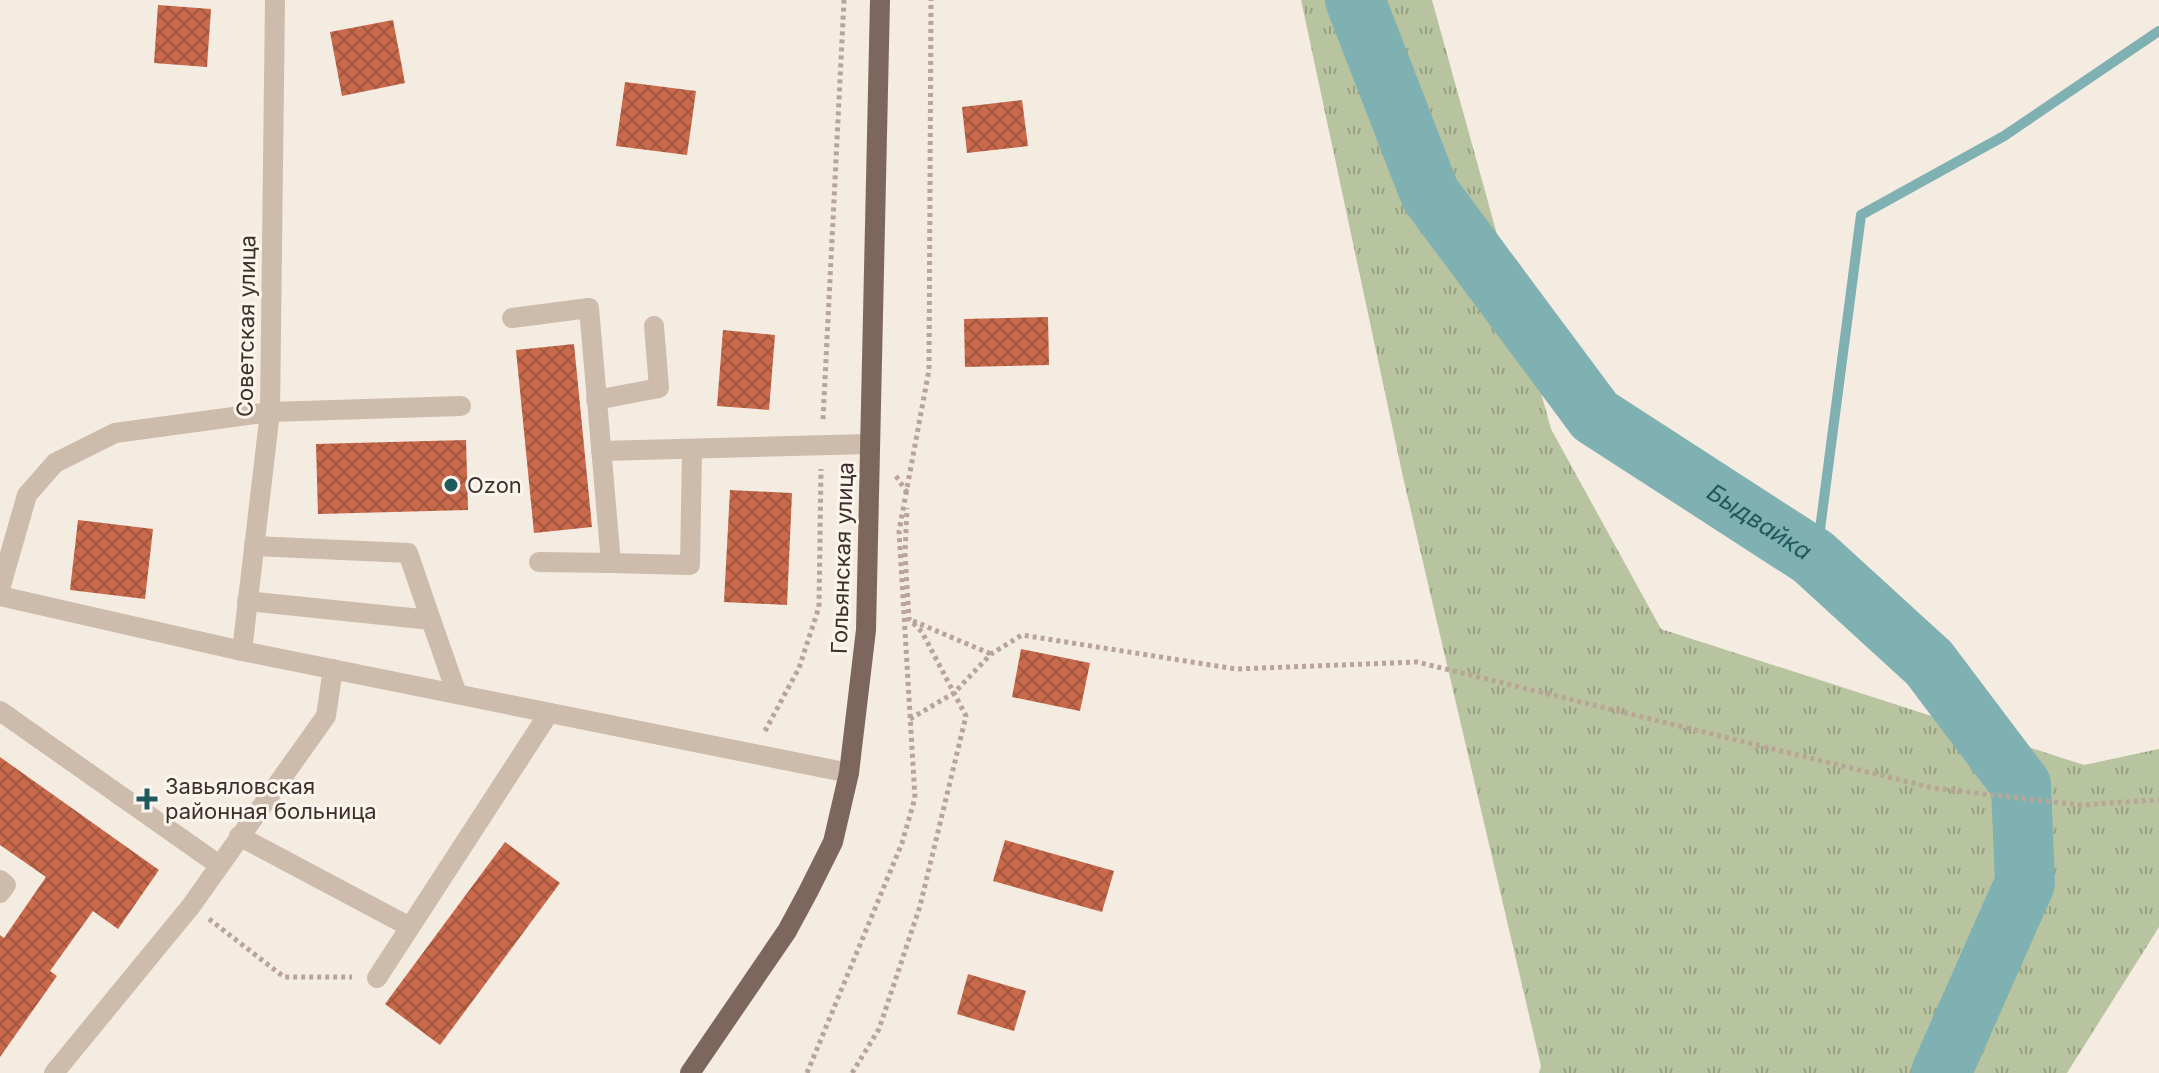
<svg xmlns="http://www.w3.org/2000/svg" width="2159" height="1073" viewBox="0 0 2159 1073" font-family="Inter,sans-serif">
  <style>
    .grass { fill: url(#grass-tufts) }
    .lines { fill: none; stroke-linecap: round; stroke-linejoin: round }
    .stream { stroke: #7fb0b2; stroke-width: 10 }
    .river { stroke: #7fb0b2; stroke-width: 60 }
    .building { fill: url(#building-cross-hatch) }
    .path { stroke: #b9a596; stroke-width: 5; stroke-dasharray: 4 4; stroke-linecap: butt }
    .minor { stroke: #cdbbac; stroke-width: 20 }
    .major { stroke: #7d675c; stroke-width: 20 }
    .poi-dot { fill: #1f5a5e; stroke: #fbf5ee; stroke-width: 3 }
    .labels { text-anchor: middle; stroke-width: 6; stroke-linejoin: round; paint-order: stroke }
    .street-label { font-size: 22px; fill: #3b302b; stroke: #fbf5ee }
    .poi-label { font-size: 22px; fill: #3b302b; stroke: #fbf5ee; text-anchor: start }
    .water-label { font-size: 24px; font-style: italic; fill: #1f5a5e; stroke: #fbf5ee }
  </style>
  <defs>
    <pattern id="grass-tufts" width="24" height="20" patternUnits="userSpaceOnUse" patternTransform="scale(2)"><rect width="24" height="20" fill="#b8c4a0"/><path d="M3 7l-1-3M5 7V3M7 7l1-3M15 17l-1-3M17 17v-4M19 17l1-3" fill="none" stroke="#97a083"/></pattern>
    <pattern id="building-cross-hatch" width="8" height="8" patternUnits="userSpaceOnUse" patternTransform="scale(2)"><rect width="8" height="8" fill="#c8694b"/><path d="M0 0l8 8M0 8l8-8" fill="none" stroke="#a4573f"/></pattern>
  </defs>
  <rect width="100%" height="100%" fill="#f4ebe1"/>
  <path class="grass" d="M 1301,0 L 1432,0 L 1551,429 L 1661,629 L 2084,765 L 2159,749 L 2159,927 L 2067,1073 L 1539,1073 L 1541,1066 L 1403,477 Z"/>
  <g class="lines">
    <path class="stream" d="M 1816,560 L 1861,215 L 2004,136 L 2159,31"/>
    <path class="river" id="s1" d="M 1355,0 L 1430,194 L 1595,416 L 1813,557 L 1929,663 L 2021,785 L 2025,883 L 1941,1073"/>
  </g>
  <g class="building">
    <path d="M 158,5 L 211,9 L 207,67 L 154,63 Z"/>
    <path d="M 393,20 L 405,83 L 342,96 L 330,32 Z"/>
    <path d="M 625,82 L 696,91 L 687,155 L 616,146 Z"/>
    <path d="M 1022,100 L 1028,146 L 967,153 L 962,107 Z"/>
    <path d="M 1048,317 L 1049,365 L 965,367 L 964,319 Z"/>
    <path d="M 723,330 L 775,335 L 769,410 L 717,406 Z"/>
    <path d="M 574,344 L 592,527 L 534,533 L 516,350 Z"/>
    <path d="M 466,440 L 468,510 L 318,514 L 316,444 Z"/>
    <path d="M 730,490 L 792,493 L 787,605 L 724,602 Z"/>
    <path d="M 78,520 L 153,529 L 145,599 L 70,590 Z"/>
    <path d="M 1021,649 L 1090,663 L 1080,711 L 1012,697 Z"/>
    <path d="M 0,757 L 159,870 L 118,929 L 93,911 L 50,971 L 57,976 L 0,1057 L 0,935 L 4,938 L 46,877 L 0,845 Z"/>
    <path d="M 1005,840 L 1114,871 L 1102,912 L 993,881 Z"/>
    <path d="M 505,842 L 560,883 L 440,1045 L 385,1004 Z"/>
    <path d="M 968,974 L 1026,991 L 1014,1031 L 957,1014 Z"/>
  </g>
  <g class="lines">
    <g class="path">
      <path d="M 823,419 L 844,0"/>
      <path d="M 896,476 L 908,494"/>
      <path d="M 913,621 L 991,654"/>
      <path d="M 910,719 L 954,693 L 991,654 L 1022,635 L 1236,669 L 1417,662 L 1933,788 L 2080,805 L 2159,800"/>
      <path d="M 765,731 L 799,668 L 819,607 L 821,469"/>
      <path d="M 209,919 L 284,977 L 352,977"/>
      <path d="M 807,1073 L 902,843 L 915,798 L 899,531 L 929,370 L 931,0"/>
      <path d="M 852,1073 L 879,1029 L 920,906 L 966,716 L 922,632 L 909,619 L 905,553 L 907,508"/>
    </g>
    <g class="minor">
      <path d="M 512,318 L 589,308 L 611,563 L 539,562"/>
      <path d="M 596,400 L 659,388 L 654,326"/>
      <path d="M 601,451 L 870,444"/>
      <path d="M 254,546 L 408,553 L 431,620"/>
      <path d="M 611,563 L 690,565 L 692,451"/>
      <path d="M 0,589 L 27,495 L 55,463 L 115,433 L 270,412 L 461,406"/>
      <path d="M 0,596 L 242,651 L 849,773"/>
      <path d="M 247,601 L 431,620 L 457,694"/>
      <path d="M 242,651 L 270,412 L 275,0"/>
      <path d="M 0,711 L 219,865"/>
      <path d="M 239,836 L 410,927"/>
      <path d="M 0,880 L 6,885 L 0,893"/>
      <path d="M 377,978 L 549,713"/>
      <path d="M 54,1073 L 191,906 L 326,716 L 333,669"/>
    </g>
    <path class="major" d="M 690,1073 L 787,931 L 808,892 L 833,842 L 849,773 L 866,630 L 880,0"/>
  </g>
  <g class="poi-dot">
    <circle cx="451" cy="485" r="8"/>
    <path d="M143 787h8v8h8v8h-8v8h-8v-8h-8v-8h8z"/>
  </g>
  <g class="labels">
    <g class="street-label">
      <text transform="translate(246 326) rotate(-89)" y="8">Советская улица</text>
      <text transform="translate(842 558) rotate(-88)" y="8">Гольянская улица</text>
    </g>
    <g class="poi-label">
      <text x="467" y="493">Ozon</text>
      <text x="165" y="794">Завьяловская<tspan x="165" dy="25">районная больница</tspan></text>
    </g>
    <g class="water-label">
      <text dy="8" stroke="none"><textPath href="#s1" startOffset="680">Быдвайка</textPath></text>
    </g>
  </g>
</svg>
